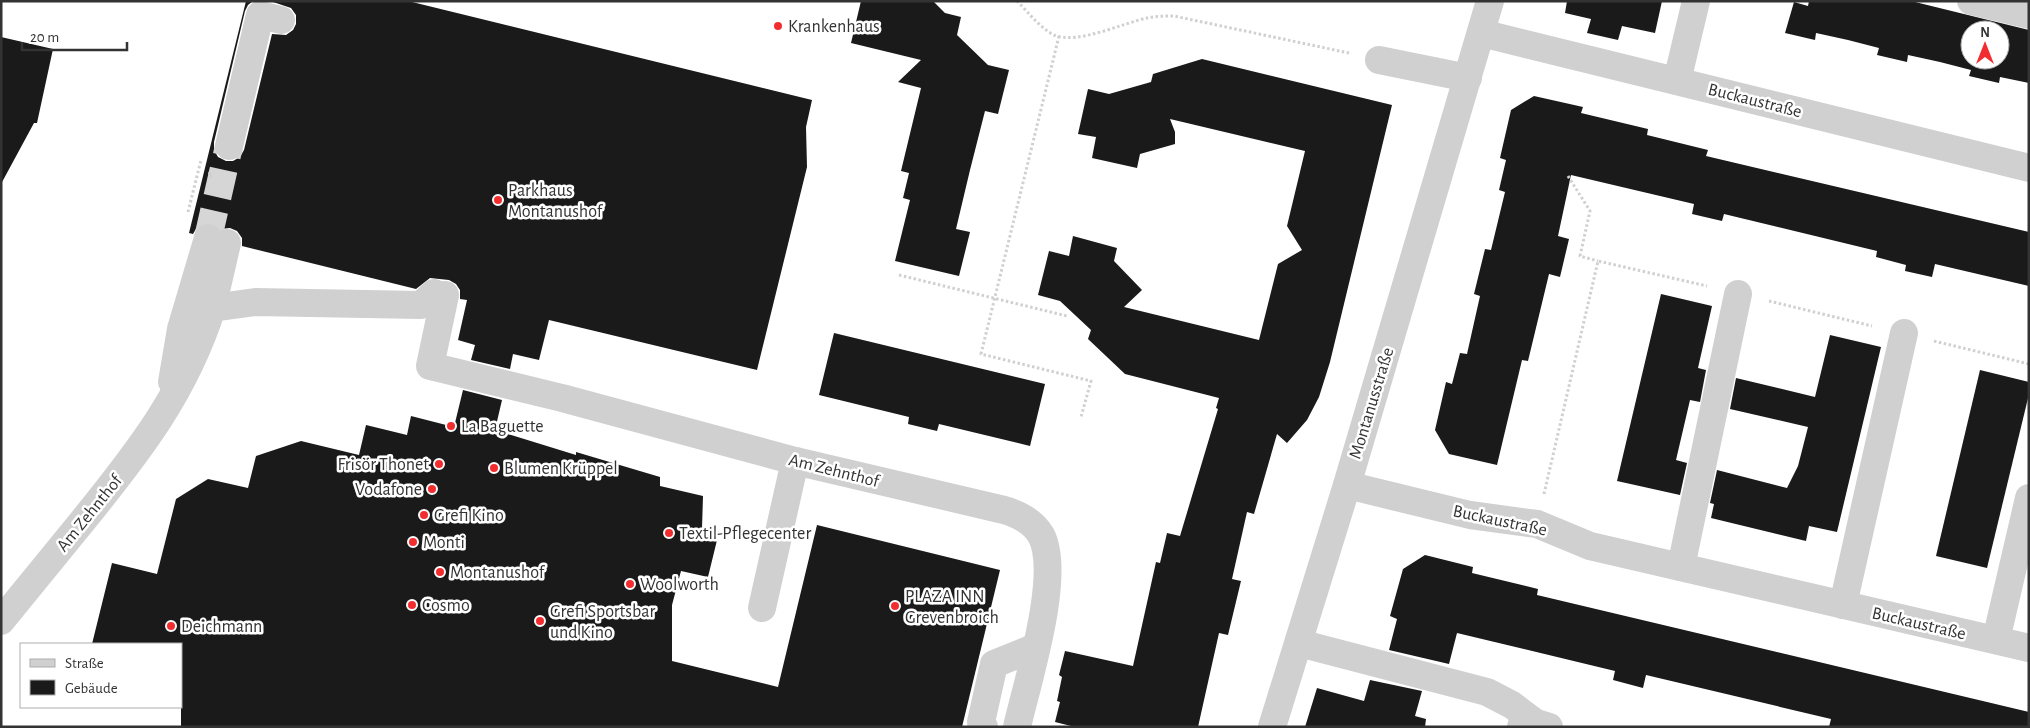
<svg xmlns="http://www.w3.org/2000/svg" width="2030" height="728" viewBox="0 0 2030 728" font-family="'Alegreya Sans',sans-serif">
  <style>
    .building { fill: #1a1a1a; fill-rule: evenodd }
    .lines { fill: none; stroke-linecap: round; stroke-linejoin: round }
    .minor-tunnel { stroke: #d6d6d6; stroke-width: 28; stroke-dasharray: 28 14; stroke-linecap: butt }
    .path { stroke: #d0d0d0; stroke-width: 3; stroke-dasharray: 2.5 2.5; stroke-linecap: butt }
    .minor { stroke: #d0d0d0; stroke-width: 28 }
    .poi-dot { fill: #f22d30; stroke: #fff; stroke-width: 2 }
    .labels { text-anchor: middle; stroke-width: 5; stroke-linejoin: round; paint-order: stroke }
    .poi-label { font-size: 18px; fill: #333; stroke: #fff; text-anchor: start }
    .street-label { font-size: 18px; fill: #333; stroke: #fff }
  </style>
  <rect width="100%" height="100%" fill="#fff"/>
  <g class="building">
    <path d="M 246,1 L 253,1 L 248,5 L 245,11 L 214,142 L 214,150 L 218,157 L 226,161 L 233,161 L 240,157 L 244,150 L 272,34 L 286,35 L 293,30 L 296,24 L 296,15 L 291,8 L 270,1 L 408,1 L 812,100 L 806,127 L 807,167 L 757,370 L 549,320 L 539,360 L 513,354 L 510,369 L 471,360 L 475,345 L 458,340 L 467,300 L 460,299 L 460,290 L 456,284 L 449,280 L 430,278 L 416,289 L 242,246 L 242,238 L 237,231 L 230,228 L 220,229 L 212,223 L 204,223 L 197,227 L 193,234 L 189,233 Z"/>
    <path d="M 861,1 L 933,1 L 945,13 L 961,17 L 957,35 L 988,65 L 1009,70 L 998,114 L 985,111 L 970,170 L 956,229 L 970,232 L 959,276 L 895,261 L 910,200 L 903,198 L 909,173 L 901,171 L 921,88 L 898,82 L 921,60 L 851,43 Z"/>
    <path d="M 1567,1 L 1662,1 L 1655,33 L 1622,26 L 1618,40 L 1587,33 L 1591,19 L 1565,13 Z"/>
    <path d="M 1809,1 L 1911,1 L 2029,30 L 2029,83 L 2000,77 L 1999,83 L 1969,76 L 1971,70 L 1940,62 L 1908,55 L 1907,62 L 1877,55 L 1879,48 L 1848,40 L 1816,33 L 1815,40 L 1785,33 L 1794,2 L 1808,6 ZM 1970,30 L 2000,30 L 2000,60 L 1970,60 Z"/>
    <path d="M 1,37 L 53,49 L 37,123 L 34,123 L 1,184 Z"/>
    <path d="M 1202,59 L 1392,105 L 1330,362 L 1319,397 L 1307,420 L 1287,443 L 1277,434 L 1254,514 L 1247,512 L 1232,579 L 1241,581 L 1228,635 L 1219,633 L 1198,727 L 1075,727 L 1055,722 L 1060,702 L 1057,701 L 1062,677 L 1059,675 L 1065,651 L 1133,666 L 1156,562 L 1160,563 L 1167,533 L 1180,536 L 1218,409 L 1216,408 L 1219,398 L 1125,374 L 1088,339 L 1091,330 L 1060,301 L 1038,295 L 1049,251 L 1069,256 L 1073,236 L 1117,248 L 1114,261 L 1142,290 L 1124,307 L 1259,340 L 1278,264 L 1302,250 L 1287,226 L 1305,151 L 1170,119 L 1175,132 L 1175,144 L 1140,154 L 1137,168 L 1092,158 L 1096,137 L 1078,134 L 1088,89 L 1109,94 L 1151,82 L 1153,74 Z"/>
    <path d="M 1534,96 L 1583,107 L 1581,113 L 1648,129 L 1647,135 L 1708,150 L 1706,156 L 2029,232 L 2029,286 L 1935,264 L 1932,277 L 1905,271 L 1906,265 L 1876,257 L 1877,251 L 1724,214 L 1722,221 L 1692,214 L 1694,204 L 1571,175 L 1558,236 L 1569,239 L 1560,277 L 1549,274 L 1528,361 L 1522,360 L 1497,465 L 1449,454 L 1435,430 L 1446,382 L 1452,384 L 1460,353 L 1467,354 L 1480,296 L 1474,294 L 1485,249 L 1491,250 L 1505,192 L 1499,190 L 1506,160 L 1500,158 L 1511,110 Z"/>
    <path d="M 1661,294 L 1712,306 L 1698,368 L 1706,370 L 1700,402 L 1690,400 L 1676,460 L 1687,463 L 1680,495 L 1617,481 Z"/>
    <path d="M 834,333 L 1045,384 L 1030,446 L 939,424 L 937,431 L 908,424 L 909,417 L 819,395 Z"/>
    <path d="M 1830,335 L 1881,347 L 1837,532 L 1809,526 L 1806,541 L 1711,518 L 1714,504 L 1710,503 L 1717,470 L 1787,488 L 1798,466 L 1808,427 L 1730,409 L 1736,378 L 1815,397 Z"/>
    <path d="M 1980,370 L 2029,382 L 2029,394 L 1987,568 L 1936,556 Z"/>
    <path d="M 463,390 L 502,400 L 495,430 L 576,455 L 576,452 L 660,477 L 660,486 L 703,496 L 702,528 L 719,532 L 708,577 L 681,571 L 672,605 L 672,661 L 778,687 L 817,525 L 1000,570 L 962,727 L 181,727 L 181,644 L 92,644 L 112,563 L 157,574 L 176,499 L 208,479 L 248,488 L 256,456 L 301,441 L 359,455 L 366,425 L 407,435 L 411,416 L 454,427 Z"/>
    <path d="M 1425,555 L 1473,567 L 1472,573 L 1538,589 L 1537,595 L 2029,712 L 2029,727 L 1829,727 L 1831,719 L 1646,675 L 1643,688 L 1613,680 L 1615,671 L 1457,633 L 1449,664 L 1389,650 L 1397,619 L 1390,616 L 1403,569 Z"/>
    <path d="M 1370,680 L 1422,691 L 1415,716 L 1426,719 L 1425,727 L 1305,727 L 1317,688 L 1364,701 Z"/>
  </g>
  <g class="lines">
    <path class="minor-tunnel" d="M 208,238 L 229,146"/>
    <g class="path">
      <path d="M 1017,1 C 1028,12 1040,28 1054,35 C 1077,45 1123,23 1147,18 C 1156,16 1165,16 1174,16 L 1349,53"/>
      <path d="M 1059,36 L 981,354 L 1091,381 L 1081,417"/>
      <path d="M 210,172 L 209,176 L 214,177"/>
      <path d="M 1568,176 L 1590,211 L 1580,256 L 1598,261"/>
      <path d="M 188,212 L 201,160"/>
      <path d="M 899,275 L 1067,316"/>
      <path d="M 1769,301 L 1872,326"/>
      <path d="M 1934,341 L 2029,364"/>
      <path d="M 1544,494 L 1598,261 L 1707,286"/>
    </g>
    <g class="minor">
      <path d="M 1971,1 L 2029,15"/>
      <path d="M 1481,33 L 2029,168"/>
      <path d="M 1379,60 L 1468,78"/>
      <path d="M 1677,81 L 1696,1"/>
      <path d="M 229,146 L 260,15 L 281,20"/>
      <path d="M 445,295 L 430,366 L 562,398 L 795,461 L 1004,510 C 1018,514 1033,522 1041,535 C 1062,574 1027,683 1017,727"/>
      <path d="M 212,308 L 227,243"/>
      <path d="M 172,382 L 181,329 L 208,238"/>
      <path d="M 1347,485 L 1470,515 L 1537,524 L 1590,546 L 2029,648"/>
      <path d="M 1681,567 L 1738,294"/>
      <path d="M 1843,605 L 1904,333"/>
      <path d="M 762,608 L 795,461"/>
      <path d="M 1,621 C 29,587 57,552 85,518 C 140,450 185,392 212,308 L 255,302 L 421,305 L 434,293"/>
      <path d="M 1996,640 L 2029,498"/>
      <path d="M 1299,643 L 1487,692 L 1512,705 L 1525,715 L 1521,727"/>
      <path d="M 1525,715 L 1536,723 L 1549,727"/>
      <path d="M 984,727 L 981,722 L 994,664 L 1036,647"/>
      <path d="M 1272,727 L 1347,485 L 1490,1"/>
    </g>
  </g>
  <g class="poi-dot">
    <circle cx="778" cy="26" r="5"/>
    <circle cx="498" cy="200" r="5"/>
    <circle cx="451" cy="426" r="5"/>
    <circle cx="439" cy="464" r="5"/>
    <circle cx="494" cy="468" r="5"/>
    <circle cx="432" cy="489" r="5"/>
    <circle cx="424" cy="515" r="5"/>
    <circle cx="669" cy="533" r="5"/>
    <circle cx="413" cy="542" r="5"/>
    <circle cx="440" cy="572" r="5"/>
    <circle cx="630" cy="584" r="5"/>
    <circle cx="412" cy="605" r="5"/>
    <circle cx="895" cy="606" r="5"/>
    <circle cx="540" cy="621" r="5"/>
    <circle cx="171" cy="626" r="5"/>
  </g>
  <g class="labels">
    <g class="poi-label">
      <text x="788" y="32">Krankenhaus</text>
      <text x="508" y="196">Parkhaus<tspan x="508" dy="21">Montanushof</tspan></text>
      <text x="461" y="432">La Baguette</text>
      <text x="429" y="470" text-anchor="end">Frisör Thonet</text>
      <text x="504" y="474">Blumen Krüppel</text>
      <text x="422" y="495" text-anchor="end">Vodafone</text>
      <text x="434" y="521">Grefi Kino</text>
      <text x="679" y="539">Textil-Pflegecenter</text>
      <text x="423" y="548">Monti</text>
      <text x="450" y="578">Montanushof</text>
      <text x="640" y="590">Woolworth</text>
      <text x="905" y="602">PLAZA INN<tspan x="905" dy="21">Grevenbroich</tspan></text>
      <text x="422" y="611">Cosmo</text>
      <text x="550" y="617">Grefi Sportsbar<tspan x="550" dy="21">und Kino</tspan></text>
      <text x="181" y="632">Deichmann</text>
    </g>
    <g class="street-label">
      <text transform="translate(1755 100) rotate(14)" y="6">Buckaustraße</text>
      <text transform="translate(1371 403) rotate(-73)" y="6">Montanusstraße</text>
      <text transform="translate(834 470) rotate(14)" y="6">Am Zehnthof</text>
      <text transform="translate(89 513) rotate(-51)" y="6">Am Zehnthof</text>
      <text transform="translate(1500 520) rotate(12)" y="6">Buckaustraße</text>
      <text transform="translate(1919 623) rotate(13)" y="6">Buckaustraße</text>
    </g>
  </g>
  <rect width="2030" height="728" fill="none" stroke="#333333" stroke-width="5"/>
  <rect x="20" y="643" width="162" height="65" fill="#ffffff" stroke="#adadad"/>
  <rect x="30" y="659" width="25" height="8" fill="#d0d0d0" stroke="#adadad"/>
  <text x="65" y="668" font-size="15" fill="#333333">Straße</text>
  <rect x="30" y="680" width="25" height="15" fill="#1a1a1a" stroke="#adadad"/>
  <text x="65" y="693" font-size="15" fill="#333333">Gebäude</text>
  <g transform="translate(1985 45)"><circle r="24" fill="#ffffff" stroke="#adadad"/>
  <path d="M0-4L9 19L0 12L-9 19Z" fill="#f22d30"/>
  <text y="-8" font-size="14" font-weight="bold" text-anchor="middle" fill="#333333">N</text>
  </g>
  <path d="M22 42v8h105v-8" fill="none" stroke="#333333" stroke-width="2.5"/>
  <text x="30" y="42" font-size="15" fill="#333333" stroke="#ffffff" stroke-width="4" paint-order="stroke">20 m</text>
</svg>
